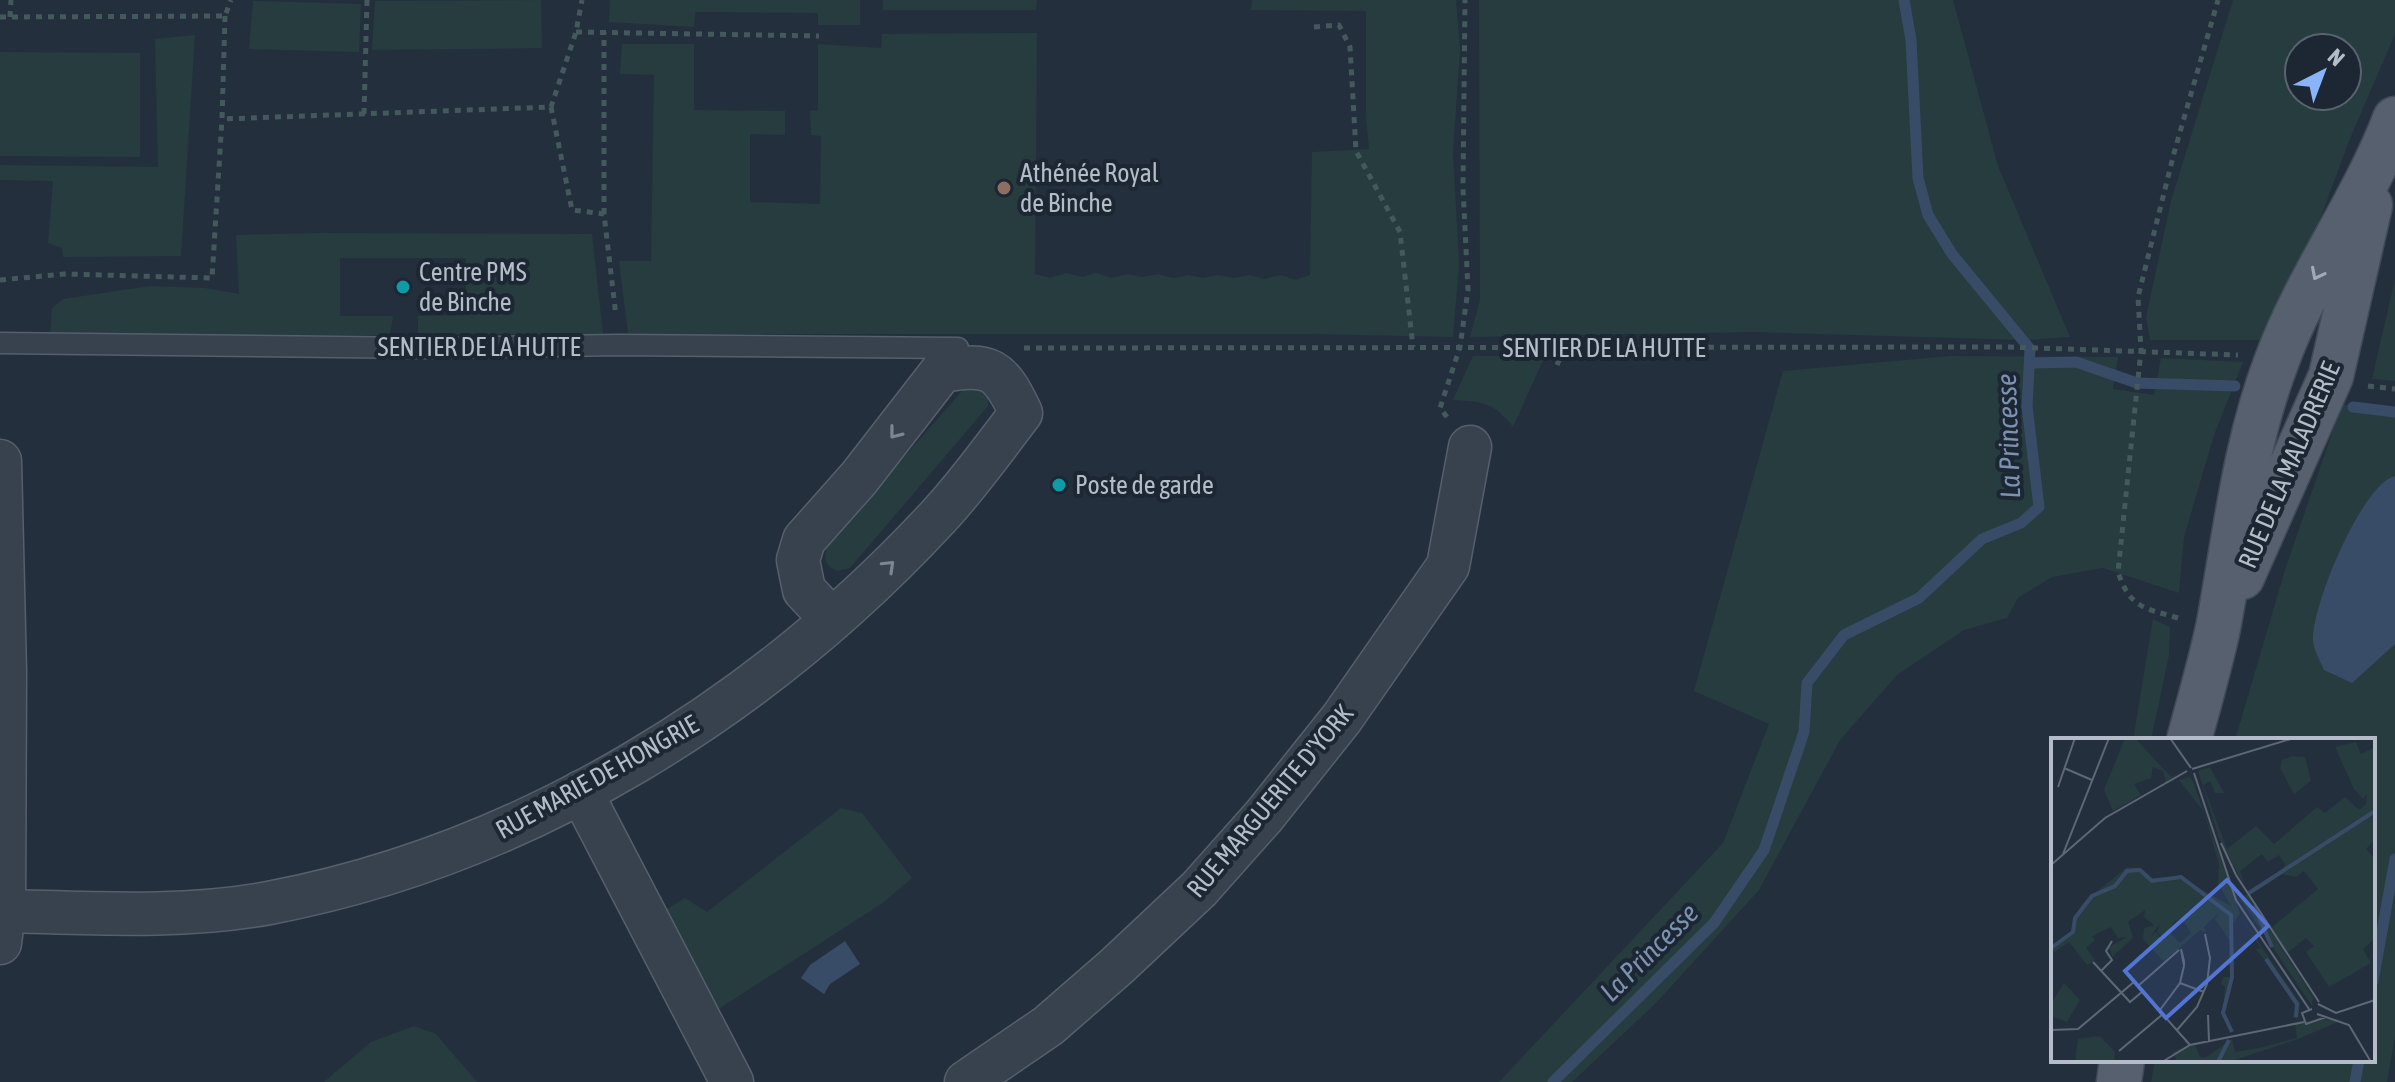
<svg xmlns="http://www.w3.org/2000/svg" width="2395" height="1082" viewBox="0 0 2395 1082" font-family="'Asap Condensed',sans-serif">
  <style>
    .green { fill: #263c3f; fill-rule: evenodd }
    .water { fill: #394c67 }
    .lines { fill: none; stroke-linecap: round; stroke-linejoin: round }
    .stream { stroke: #394c67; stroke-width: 11 }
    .service-casing { stroke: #565f6c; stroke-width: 23 }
    .minor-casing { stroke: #565f6c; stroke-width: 45 }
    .primary-casing { stroke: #414a57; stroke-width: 47 }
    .path { stroke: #44595c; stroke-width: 5; stroke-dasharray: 6 6; stroke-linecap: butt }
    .service { stroke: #38414e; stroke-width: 20 }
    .minor { stroke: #38414e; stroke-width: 42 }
    .primary { stroke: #56606e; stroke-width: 44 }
    .oneway { stroke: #a1aab7 }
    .oneway2 { stroke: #7c8592 }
    .education-dot { fill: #8d6e63; stroke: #1d2633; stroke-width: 3 }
    .culture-dot { fill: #0f9aa8; stroke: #1d2633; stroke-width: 3 }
    .labels { text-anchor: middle; stroke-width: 8; stroke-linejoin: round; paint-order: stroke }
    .poi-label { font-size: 26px; fill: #b4bcc9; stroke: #1d2633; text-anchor: start }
    .street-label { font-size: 26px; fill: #b4bcc9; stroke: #1d2633 }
    .water-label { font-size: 28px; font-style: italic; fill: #7c92b1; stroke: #1d2633 }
    .inset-river { fill: none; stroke: #394c67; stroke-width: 4 }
    .inset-road { fill: none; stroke: #5e6776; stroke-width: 2 }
    .view { fill: #5274d3; fill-opacity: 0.15; stroke: #5274d3; stroke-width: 4 }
    .inset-edge { fill: none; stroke: #b4bcc9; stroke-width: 4 }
  </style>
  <rect width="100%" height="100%" fill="#242f3e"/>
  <g class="green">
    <path d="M 541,0 L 542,48 L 372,50 L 375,1 Z"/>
    <path d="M 610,0 L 860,0 L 860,25 L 818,25 L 818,13 L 695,12 L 694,27 L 609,22 Z"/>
    <path d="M 883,0 L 1037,0 L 1036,10 L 883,10 Z"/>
    <path d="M 1252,0 L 1456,0 L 1460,50 L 1453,152 L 1459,264 L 1453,337 L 1314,334 L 628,334 L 619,261 L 651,261 L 654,75 L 620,74 L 622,44 L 694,44 L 694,110 L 785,111 L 785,135 L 750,134 L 750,202 L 820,204 L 821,136 L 811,135 L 810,111 L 818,110 L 818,44 L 881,48 L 882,34 L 1037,33 L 1035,274 L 1050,278 L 1066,273 L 1082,277 L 1096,273 L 1112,278 L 1127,274 L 1142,277 L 1158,274 L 1173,278 L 1189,275 L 1203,278 L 1218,275 L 1234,278 L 1250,275 L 1264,279 L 1281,275 L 1295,280 L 1310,275 L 1312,152 L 1369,149 L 1366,117 L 1366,11 L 1251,10 Z"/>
    <path d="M 1479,0 L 1953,0 L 1998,166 L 2070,337 L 2023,340 L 1755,332 L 1470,337 L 1480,300 Z"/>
    <path d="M 2233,0 L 2395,0 L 2395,34 L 2349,141 L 2309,249 L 2264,340 L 2150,340 L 2146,317 L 2171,201 ZM 2299,48 L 2347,48 L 2347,96 L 2299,96 Z"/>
    <path d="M 253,1 L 361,4 L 359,52 L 249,49 Z"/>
    <path d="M 195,35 L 181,256 L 63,257 L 62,248 L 48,243 L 53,181 L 0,180 L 0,165 L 158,167 L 155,39 Z"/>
    <path d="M 0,52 L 140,53 L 140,157 L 0,156 Z"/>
    <path d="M 320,233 L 592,234 L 603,334 L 418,334 L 418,316 L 466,315 L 466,258 L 340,258 L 340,316 L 393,316 L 390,335 L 50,335 L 52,308 L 63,299 L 150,286 L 205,288 L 239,294 L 236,235 Z"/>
    <path d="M 2395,279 L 2395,381 L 2372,379 Z"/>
    <path d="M 1473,356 L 1545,356 L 1513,427 C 1494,402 1483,402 1453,400 Z"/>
    <path d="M 1950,356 L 2118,357 L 2113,389 L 2154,395 L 2161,358 L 2243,362 L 2214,435 L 2184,537 L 2179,593 L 2103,568 L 2052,577 L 2018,598 L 2007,618 L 1964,630 L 1898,674 L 1840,740 L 1759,890 L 1656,1003 L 1572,1082 L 1499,1082 L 1723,843 L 1769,724 L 1694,691 L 1783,371 Z"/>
    <path d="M 971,384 L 982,385 L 988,396 L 988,406 L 850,568 L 836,571 C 823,564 823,556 829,543 L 962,391 Z"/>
    <path d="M 2342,404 L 2395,413 L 2395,1036 L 2387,1082 L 2151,1082 L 2155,1060 L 2373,1060 L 2373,740 L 2235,740 L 2285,570 Z"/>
    <path d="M 2153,619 L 2170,627 L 2169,655 L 2151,740 L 2133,740 Z"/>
    <path d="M 841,808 L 862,813 L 912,878 L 884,902 L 700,1021 L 648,920 L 685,898 L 707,912 Z"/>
    <path d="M 414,1026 L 436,1034 L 477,1082 L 324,1082 L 371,1042 Z"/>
  </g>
  <g class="water">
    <path d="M 2395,476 L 2395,644 L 2352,683 L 2324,670 C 2320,661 2314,650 2313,641 C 2311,607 2362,484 2395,476 Z"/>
    <path d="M 845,941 L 860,964 L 830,984 L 824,994 L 801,978 L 810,965 Z"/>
  </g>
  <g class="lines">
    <g class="stream">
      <path d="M 2030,363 L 2076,362 L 2137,383 L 2235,386"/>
      <path d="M 2353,407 L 2395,412"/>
      <path d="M 2373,981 L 2395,859"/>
      <path d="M 1553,1082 L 1714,923 L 1764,850 L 1804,732 L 1807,683 L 1844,635 L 1919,598 L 1982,539 L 2021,523 L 2039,507 L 2027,406 L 2030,349 L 1952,254 L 1928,215 L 1918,178 L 1911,40 L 1904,0"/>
      <path d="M 2355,1082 L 2359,1060"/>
    </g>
    <defs>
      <path id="service" d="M 0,343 L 425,348 L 618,345 L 958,348"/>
      <g id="minor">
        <path d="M 0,461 L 5,672 L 4,911 L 0,943"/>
        <path d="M 581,792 L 732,1082"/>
        <path d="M 4,911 C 92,913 181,919 269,903 C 526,854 761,708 938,517 C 968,485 994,448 1021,413 C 1000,369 991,362 942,371 L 859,478 L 804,540 L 798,560 L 804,590 L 832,620"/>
        <path d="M 966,1082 L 1048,1026 L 1117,966 L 1199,889 L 1264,816 L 1342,718 L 1448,566 L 1470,447"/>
      </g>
      <g id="primary">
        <path d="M 2242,577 L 2331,376 L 2370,205"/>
        <path d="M 2189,740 C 2199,703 2210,665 2218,628 C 2235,538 2244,446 2277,360 C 2308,276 2363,203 2395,119"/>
        <path d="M 2119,1082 L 2122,1060"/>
      </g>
    </defs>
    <use href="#service" class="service-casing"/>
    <use href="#minor" class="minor-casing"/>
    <use href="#primary" class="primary-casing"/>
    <g class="path">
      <path d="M 225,16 L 222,119 L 551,107 L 576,32 L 582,0"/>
      <path d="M 0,17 L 225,16 L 231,0"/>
      <path d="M 10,17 L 11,0"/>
      <path d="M 1314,27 L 1339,25 L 1350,47 L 1356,151 L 1400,232 L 1413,347"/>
      <path d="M 576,32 L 819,36"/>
      <path d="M 551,107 L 572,210 L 604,214 L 616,316"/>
      <path d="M 364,114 L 367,0"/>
      <path d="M 604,214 L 604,32"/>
      <path d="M 0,280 L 64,274 L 212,278 L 222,119"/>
      <path d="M 1024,348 L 2009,347 L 2238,355"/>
      <path d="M 1557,365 L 1564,348"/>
      <path d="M 2368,386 L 2395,389"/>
      <path d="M 1447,417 L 1440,408 L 1460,347 L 1468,290 L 1463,188 L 1465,0"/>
      <path d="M 2178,618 C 2144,608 2130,608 2118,572 L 2141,350 L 2138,297 L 2174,153 L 2218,0"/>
    </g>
    <use href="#service" class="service"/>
    <use href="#minor" class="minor"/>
    <use href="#primary" class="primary"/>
  </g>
  <defs><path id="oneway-chevron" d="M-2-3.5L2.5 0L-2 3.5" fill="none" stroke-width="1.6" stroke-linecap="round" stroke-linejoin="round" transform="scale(2)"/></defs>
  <use class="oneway" href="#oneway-chevron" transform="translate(2317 274) rotate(117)"/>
  <g class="oneway2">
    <use href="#oneway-chevron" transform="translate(895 433) rotate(128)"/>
    <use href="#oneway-chevron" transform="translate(889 566) rotate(-44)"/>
  </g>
  <circle class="education-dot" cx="1004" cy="188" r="8"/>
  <g class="culture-dot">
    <circle cx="403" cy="287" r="8"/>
    <circle cx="1059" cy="485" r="8"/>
  </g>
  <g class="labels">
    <g class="poi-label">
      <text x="1020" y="182">Athénée Royal<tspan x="1020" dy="30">de Binche</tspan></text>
      <text x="419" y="281">Centre PMS<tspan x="419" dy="30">de Binche</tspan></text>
      <text x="1075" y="494">Poste de garde</text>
    </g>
    <g class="street-label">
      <text x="479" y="356">SENTIER DE LA HUTTE</text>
      <text x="1604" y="357">SENTIER DE LA HUTTE</text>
      <text transform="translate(2289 465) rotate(-67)" y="9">RUE DE LA MALADRERIE</text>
      <text transform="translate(597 777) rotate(-29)" y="9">RUE MARIE DE HONGRIE</text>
      <text transform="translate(1270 801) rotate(-50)" y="9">RUE MARGUERITE D'YORK</text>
    </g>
    <g class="water-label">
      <text transform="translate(2008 436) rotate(-92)" y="10">La Princesse</text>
      <text transform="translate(1649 952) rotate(-45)" y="10">La Princesse</text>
    </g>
  </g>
  <g transform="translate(2051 738)">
    <rect width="324" height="324" fill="#242f3e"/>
    <path d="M 74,0 L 84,0 L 120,39 L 127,36 L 115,44 L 112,33 L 102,29 L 100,40 L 83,46 L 90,57 L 62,73 L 53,52 ZM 305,4 L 310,16 L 324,9 L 324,101 L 315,111 L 324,121 L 324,200 L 312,211 L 320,225 L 278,249 L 255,214 L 263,208 L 255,200 L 236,215 L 220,190 L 267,151 L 253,133 L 245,139 L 230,136 L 234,126 L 228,117 L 217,124 L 211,116 L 189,133 L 193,147 L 168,100 L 147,33 L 159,29 L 173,55 L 164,55 L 159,43 L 152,47 L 176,111 L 205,88 L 223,106 L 266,69 L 274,75 L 294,59 L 308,72 L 315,66 L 316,56 L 312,61 L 303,51 L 284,9 ZM 241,18 L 254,19 L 260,43 L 243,56 L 229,30 L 231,22 ZM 139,39 L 142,43 L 189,175 L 180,189 L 182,244 L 172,272 L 174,249 L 170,246 L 172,239 L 179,239 L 179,203 L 164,181 L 169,174 L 153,189 L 155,194 L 149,192 L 113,224 L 92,201 L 93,190 L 103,187 L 93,179 L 94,172 L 77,184 L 82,200 L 61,219 L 58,209 L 76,199 L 67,200 L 60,189 L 41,198 L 44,202 L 35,210 L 44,222 L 36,227 L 18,204 L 0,216 L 0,208 L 21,197 L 22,183 L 31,166 L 76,129 L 89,130 L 101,140 L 127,138 L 180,168 L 167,145 L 168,127 L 153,74 L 128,42 ZM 132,182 L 140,195 L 129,205 L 119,195 L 112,203 L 105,194 L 99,199 L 109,186 L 106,194 L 112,200 L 124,183 ZM 196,156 L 262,259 L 261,268 L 189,161 ZM 189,177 L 249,265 L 247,281 L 241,279 L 246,271 L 243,261 L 205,211 L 210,211 ZM 13,245 L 29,262 L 16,284 L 0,278 L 0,266 ZM 269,281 L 289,283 L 247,301 L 178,324 L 127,324 L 121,314 L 144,307 L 149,319 L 154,320 L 181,301 L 184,314 L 208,310 L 246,300 L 244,286 ZM 49,298 L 64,314 L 63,324 L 24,324 L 27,301 Z" fill="#263c3f" fill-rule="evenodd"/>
    <path class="inset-river" d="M 198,155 L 324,73M 203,168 L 221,209M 0,210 L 22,194 L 24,180 L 41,158 L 64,148 L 76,133 L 89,132 L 101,143 L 130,139 L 180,177 L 181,239 L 172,275 L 181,294M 215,221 L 246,266 L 245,279M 167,324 L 178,302"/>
    <path class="inset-road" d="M 119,0 L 140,30M 13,30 L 41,42M 141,31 L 243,0M 143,35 L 185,162 L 258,271M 7,49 L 24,0M 170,105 L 185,137 L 268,264M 12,116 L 58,0M 0,127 L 54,80 L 136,33M 42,224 L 79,264 L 92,253M 50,233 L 61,222 L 55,213 L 61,203M 129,245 L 153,254M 87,248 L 128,212M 267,266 L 285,275 L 324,262M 261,271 L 251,275 L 255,286 L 275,279M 109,272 L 129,245 L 132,232 L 133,228 L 133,223 L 130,211 L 133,228M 266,276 L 298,287 L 320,324M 157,277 L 158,303M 0,292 L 27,291 L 83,244 L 139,307M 126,292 L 146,269 L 156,246 L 159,220 L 154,196M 68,313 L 112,276M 1,324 L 1,292M 111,324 L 139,307 L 253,284"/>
    <path class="view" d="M 176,142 L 217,188 L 115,280 L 74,233 Z"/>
    <rect width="324" height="324" class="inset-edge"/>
  </g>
  <g transform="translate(2323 72) rotate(42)"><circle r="38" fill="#1d2633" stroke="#59626f" stroke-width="2"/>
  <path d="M0-6L14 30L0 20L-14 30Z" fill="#8ab4f8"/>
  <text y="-12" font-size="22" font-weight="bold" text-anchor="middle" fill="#b4bcc9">N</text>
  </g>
</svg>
